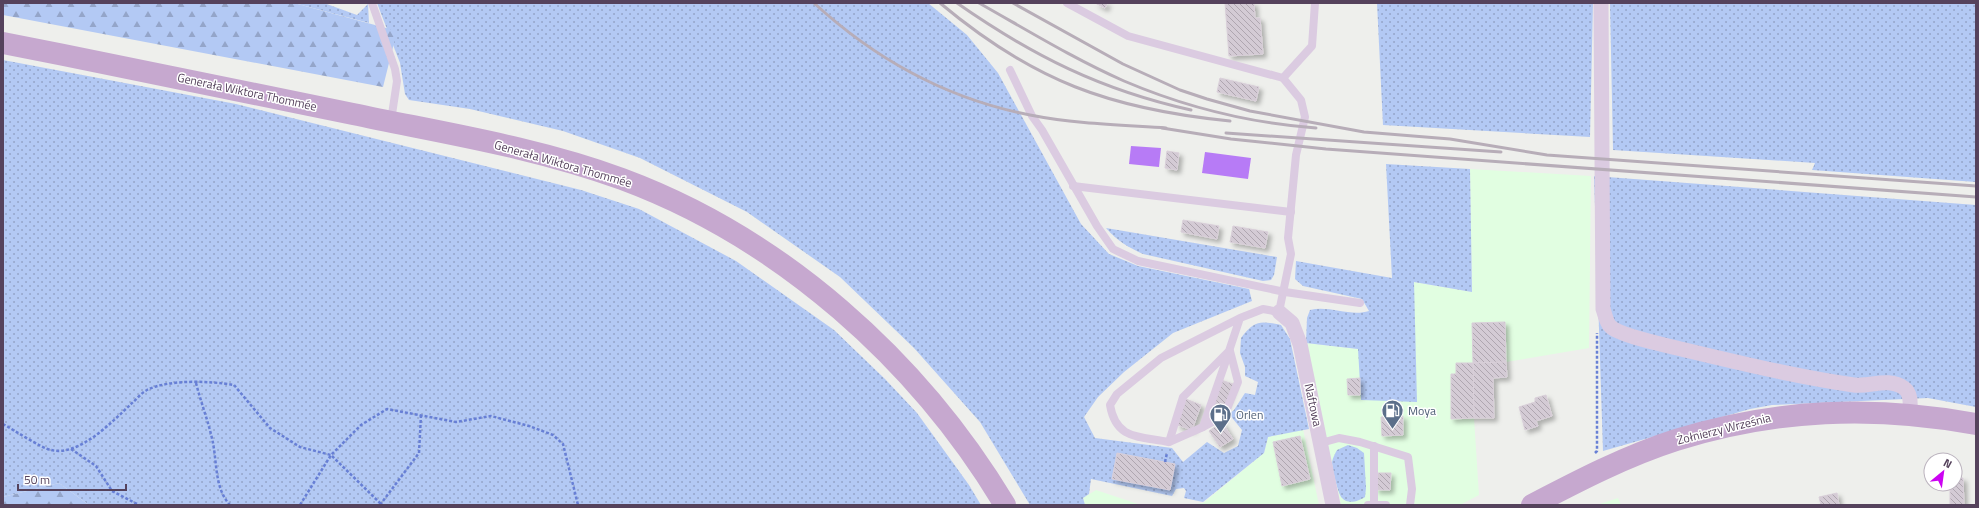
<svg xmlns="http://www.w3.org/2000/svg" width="1979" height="508" viewBox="0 0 1979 508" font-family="'Titillium Web',sans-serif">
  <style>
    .commercial { fill: #e1fee1 }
    .grass { fill: url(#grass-dots) }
    .forest { fill: url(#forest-firs) }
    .water { fill: #b77bf6 }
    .building { fill: url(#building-back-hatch); stroke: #d9cfd9; filter: url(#shadow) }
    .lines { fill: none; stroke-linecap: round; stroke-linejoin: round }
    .path { stroke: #677fd5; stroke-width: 2.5; stroke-dasharray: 3 2; stroke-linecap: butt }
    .service { stroke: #dbcbe1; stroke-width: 8 }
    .minor { stroke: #dbcbe1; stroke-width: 15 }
    .primary { stroke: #c6a8cf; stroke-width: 22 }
    .rail { stroke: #b7adb8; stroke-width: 3 }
    .labels { text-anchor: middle; stroke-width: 3; stroke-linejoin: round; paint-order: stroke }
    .street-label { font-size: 12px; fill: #55425c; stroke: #fff }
    .service-label { font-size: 12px; fill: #4e5e75; stroke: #fff; text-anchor: start }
  </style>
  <defs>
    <pattern id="grass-dots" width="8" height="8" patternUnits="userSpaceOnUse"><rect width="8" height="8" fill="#b3c9f4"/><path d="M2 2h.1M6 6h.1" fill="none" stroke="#94a5c9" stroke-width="1.8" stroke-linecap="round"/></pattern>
    <pattern id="forest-firs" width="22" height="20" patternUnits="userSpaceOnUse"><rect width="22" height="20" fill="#b3c9f4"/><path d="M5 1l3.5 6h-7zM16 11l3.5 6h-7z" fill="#94a5c9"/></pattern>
    <pattern id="building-back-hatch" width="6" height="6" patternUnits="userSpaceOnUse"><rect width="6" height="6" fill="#d4cbd5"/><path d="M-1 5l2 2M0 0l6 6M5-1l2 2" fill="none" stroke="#afa6b0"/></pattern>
    <filter id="shadow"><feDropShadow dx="3.5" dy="3.5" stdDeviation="2" flood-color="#0004"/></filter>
  </defs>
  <rect width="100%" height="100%" fill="#eeefec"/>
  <g class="commercial">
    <path d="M 1470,169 L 1591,176 L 1589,348 L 1506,362 L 1473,363 L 1474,418 L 1479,495 L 1460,505 L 1341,505 L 1306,343 L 1358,349 L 1414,282 L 1472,292 Z"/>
    <path d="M 1303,429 L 1319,505 L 1190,505 L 1203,503 L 1264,453 L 1268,437 Z"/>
    <path d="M 1096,490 L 1138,504 L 1139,505 L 1085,505 L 1083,498 Z"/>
    <path d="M 1618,498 L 1621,505 L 1597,505 Z"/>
  </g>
  <g class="grass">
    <path d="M 294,3 L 324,3 L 357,15 L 368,4 L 369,23 Z"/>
    <path d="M 377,3 L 928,3 L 967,35 L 998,73 L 1081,224 L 1109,254 L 1138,266 L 1249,289 L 1252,301 L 1173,333 L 1124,372 L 1098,397 L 1084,417 L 1095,438 L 1172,448 L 1183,462 L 1207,442 L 1224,453 L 1238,446 L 1242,430 L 1229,414 L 1234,410 L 1245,393 L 1255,395 L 1258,382 L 1245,376 L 1245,367 L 1240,353 L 1241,338 C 1255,320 1260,321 1281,325 L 1290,339 L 1309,429 L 1268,437 L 1264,453 L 1203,502 L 1184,498 L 1186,491 L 1184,488 L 1176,489 L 1172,496 L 1091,479 L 1089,494 L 1083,498 L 1085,505 L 1030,505 L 980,422 L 914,348 L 840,277 L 747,212 L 640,158 L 563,131 L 470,109 L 409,100 L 405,94 L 400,63 Z"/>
    <path d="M 1377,3 L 1593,3 L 1590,137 L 1383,125 Z"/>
    <path d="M 1610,3 L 1976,3 L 1976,182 L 1812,170 L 1815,163 L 1613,150 Z"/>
    <path d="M 3,60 L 236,104 L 581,190 L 639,209 L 736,261 L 834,330 L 885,379 L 917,413 L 969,485 L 981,505 L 89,505 L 59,483 L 3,497 Z"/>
    <path d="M 1386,164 L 1470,169 L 1472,292 L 1414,282 L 1417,402 L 1361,400 L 1358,349 L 1306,343 L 1307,318 L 1310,310 C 1329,305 1350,317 1369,311 L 1362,299 L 1303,286 L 1295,279 L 1296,261 L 1392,278 Z"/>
    <path d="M 1594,176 L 1976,205 L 1976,407 L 1928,398 L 1772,405 L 1750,409 L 1603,451 Z"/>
    <path d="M 1106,228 L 1277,257 L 1274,275 L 1271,280 L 1263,281 L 1143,254 C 1128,247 1117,241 1106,228 Z"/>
    <path d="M 1348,445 L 1357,448 L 1364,453 L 1366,488 L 1365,497 C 1359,501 1348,505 1342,498 C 1338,494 1332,468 1332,462 C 1333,457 1335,454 1337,450 Z"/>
  </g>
  <g class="forest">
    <path d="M 3,3 L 294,3 L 397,31 L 383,87 L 3,15 Z"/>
    <path d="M 59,483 L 89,505 L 3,505 L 3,497 Z"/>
  </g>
  <g class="water">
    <path d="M 1131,146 L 1161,148 L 1159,167 L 1129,164 Z"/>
    <path d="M 1205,152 L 1251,158 L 1248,179 L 1202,173 Z"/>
  </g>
  <g class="building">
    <path d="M 1095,3 L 1107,3 L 1107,4 L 1105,8 Z"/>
    <path d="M 1225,3 L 1254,3 L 1255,18 L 1260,18 L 1263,54 L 1229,56 Z"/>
    <path d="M 1220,78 L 1259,87 L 1256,101 L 1217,92 Z"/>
    <path d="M 1167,151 L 1179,153 L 1177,170 L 1165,168 Z"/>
    <path d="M 1183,220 L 1219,226 L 1217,239 L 1181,232 Z"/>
    <path d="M 1233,226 L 1268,232 L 1265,248 L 1230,242 Z"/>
    <path d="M 1505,322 L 1506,362 L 1473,363 L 1472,323 Z"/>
    <path d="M 1506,362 L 1507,377 L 1493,378 L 1494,418 L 1474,418 L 1473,363 Z"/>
    <path d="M 1456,363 L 1473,363 L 1474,418 L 1451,419 L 1451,374 L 1456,374 Z"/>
    <path d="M 1360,378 L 1360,395 L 1348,395 L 1347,379 Z"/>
    <path d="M 1218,379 L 1233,384 L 1223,411 L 1208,406 Z"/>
    <path d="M 1546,395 L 1552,416 L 1536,421 L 1538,426 L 1525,430 L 1519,407 L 1535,402 L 1535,398 Z"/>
    <path d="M 1186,399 L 1201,405 L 1192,430 L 1177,425 Z"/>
    <path d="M 1403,416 L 1403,435 L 1382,436 L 1381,417 Z"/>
    <path d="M 1222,422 L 1233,439 L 1220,447 L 1209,431 Z"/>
    <path d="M 1300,436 L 1310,479 L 1282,486 L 1273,442 Z"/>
    <path d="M 1117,453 L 1175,464 L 1170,490 L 1112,479 Z"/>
    <path d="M 1376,473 L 1391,473 L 1390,490 L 1376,490 Z"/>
    <path d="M 1955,478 L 1963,478 L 1964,505 L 1950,505 L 1950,484 L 1955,484 Z"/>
    <path d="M 1837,493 L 1839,505 L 1821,505 L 1819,497 Z"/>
  </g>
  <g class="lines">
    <g class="path">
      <path d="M 196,383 C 201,403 209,423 213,443 C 217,464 215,489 230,505"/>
      <path d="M 3,424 C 14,430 41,448 51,450 C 79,457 113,421 131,404 C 136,400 141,393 147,390 C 169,379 210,381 234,385 L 270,428 L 300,447 L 331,455 L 382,505"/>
      <path d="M 71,449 L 96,466 L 112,491 L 139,505"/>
      <path d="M 1595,453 L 1597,451 L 1597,333"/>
      <path d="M 1165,462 L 1167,453"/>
      <path d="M 300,505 L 331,455 L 361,425 L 387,409 L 456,422 L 491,416 L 529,426 L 553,435 L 563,444 L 578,505"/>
      <path d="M 380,505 L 419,453 L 421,415"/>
    </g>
    <g class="service">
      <path d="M 372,3 L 395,69 L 397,81 L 391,121"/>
      <path d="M 1067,3 L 1128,36 L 1283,78 L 1301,100 L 1305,117 L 1296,155 L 1288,238 L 1291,254 L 1279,312 L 1263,309 L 1240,318 L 1161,358 L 1117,394 L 1110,405 C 1116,440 1139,436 1169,442 L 1183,397 L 1229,351 L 1240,318"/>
      <path d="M 1010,70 L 1032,116 L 1042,130 L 1097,226 L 1113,249 L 1138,261 L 1285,292 L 1360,303"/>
      <path d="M 1283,78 L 1312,46 L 1315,3"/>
      <path d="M 1073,186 L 1291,212"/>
      <path d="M 1203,427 L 1224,416 L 1238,382 L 1230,351"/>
      <path d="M 1169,442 L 1203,427 L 1229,352"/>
      <path d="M 1321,443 L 1339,438 L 1360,442 L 1408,457 L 1412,489 L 1410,505"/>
      <path d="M 1374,446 L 1374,504"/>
      <path d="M 1368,505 L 1386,505"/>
    </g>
    <g class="minor">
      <path d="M 1601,3 L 1603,309 C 1605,314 1606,322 1610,326 C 1619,336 1670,346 1685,350 C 1741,363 1797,377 1854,385 C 1870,387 1889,377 1904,388 C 1912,394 1910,405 1910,414"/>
      <path d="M 1279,312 L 1292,323 L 1300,344 L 1333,505"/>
    </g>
    <g class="primary">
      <path d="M 3,43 C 120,66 237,90 353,114 C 443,133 535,147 622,179 C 781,238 918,360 1005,505"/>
      <path d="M 1532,505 C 1578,481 1626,456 1676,440 C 1776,409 1873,405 1976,424"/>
    </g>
    <g class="rail">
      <path d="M 814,3 C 875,59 948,99 1030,115 C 1075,124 1121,125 1166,128"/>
      <path d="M 940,3 C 1033,81 1110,109 1230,121"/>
      <path d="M 957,3 C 1033,56 1101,90 1191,110"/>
      <path d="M 979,3 C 1027,30 1074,59 1124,81 C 1185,107 1249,123 1316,128"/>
      <path d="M 1013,3 L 1123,64 L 1180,90 L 1207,99 L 1250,111 L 1364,132 L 1450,139 L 1547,155 L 1976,186"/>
      <path d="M 1162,128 L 1231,139 L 1326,149 L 1976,197"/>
      <path d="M 1226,133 L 1501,152"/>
    </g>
  </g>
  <defs>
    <symbol id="fuel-pin" viewBox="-11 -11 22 30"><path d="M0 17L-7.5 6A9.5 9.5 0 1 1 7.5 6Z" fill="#5c6f8a" stroke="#fff"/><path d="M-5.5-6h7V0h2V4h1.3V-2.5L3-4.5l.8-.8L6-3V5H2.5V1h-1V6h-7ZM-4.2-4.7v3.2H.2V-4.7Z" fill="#fff"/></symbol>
  </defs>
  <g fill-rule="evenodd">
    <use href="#fuel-pin" x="1380" y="398" width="25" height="34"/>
    <use href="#fuel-pin" x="1208" y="402" width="25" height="34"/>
  </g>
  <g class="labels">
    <g class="street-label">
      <text transform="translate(247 92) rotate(12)" y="4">Generała Wiktora Thommée</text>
      <text transform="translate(563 164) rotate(16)" y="4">Generała Wiktora Thommée</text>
      <text transform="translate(1313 405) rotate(78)" y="4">Naftowa</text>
      <text transform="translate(1724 429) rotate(-14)" y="4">Żołnierzy Września</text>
    </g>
    <g class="service-label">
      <text x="1408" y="415">Moya</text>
      <text x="1236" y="419">Orlen</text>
    </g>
  </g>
  <rect width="1979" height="508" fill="none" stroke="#55425c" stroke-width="8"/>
  <g transform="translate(1943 472) rotate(29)"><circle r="19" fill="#ffffff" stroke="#bbb3be"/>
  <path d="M0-3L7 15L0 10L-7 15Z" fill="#cc03f2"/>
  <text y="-6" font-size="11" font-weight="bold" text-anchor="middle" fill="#55425c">N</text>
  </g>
  <path d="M18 484v6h108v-6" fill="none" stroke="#55425c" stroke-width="2"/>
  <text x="24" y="484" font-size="12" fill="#55425c" stroke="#ffffff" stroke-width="3" paint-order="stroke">50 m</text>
</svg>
